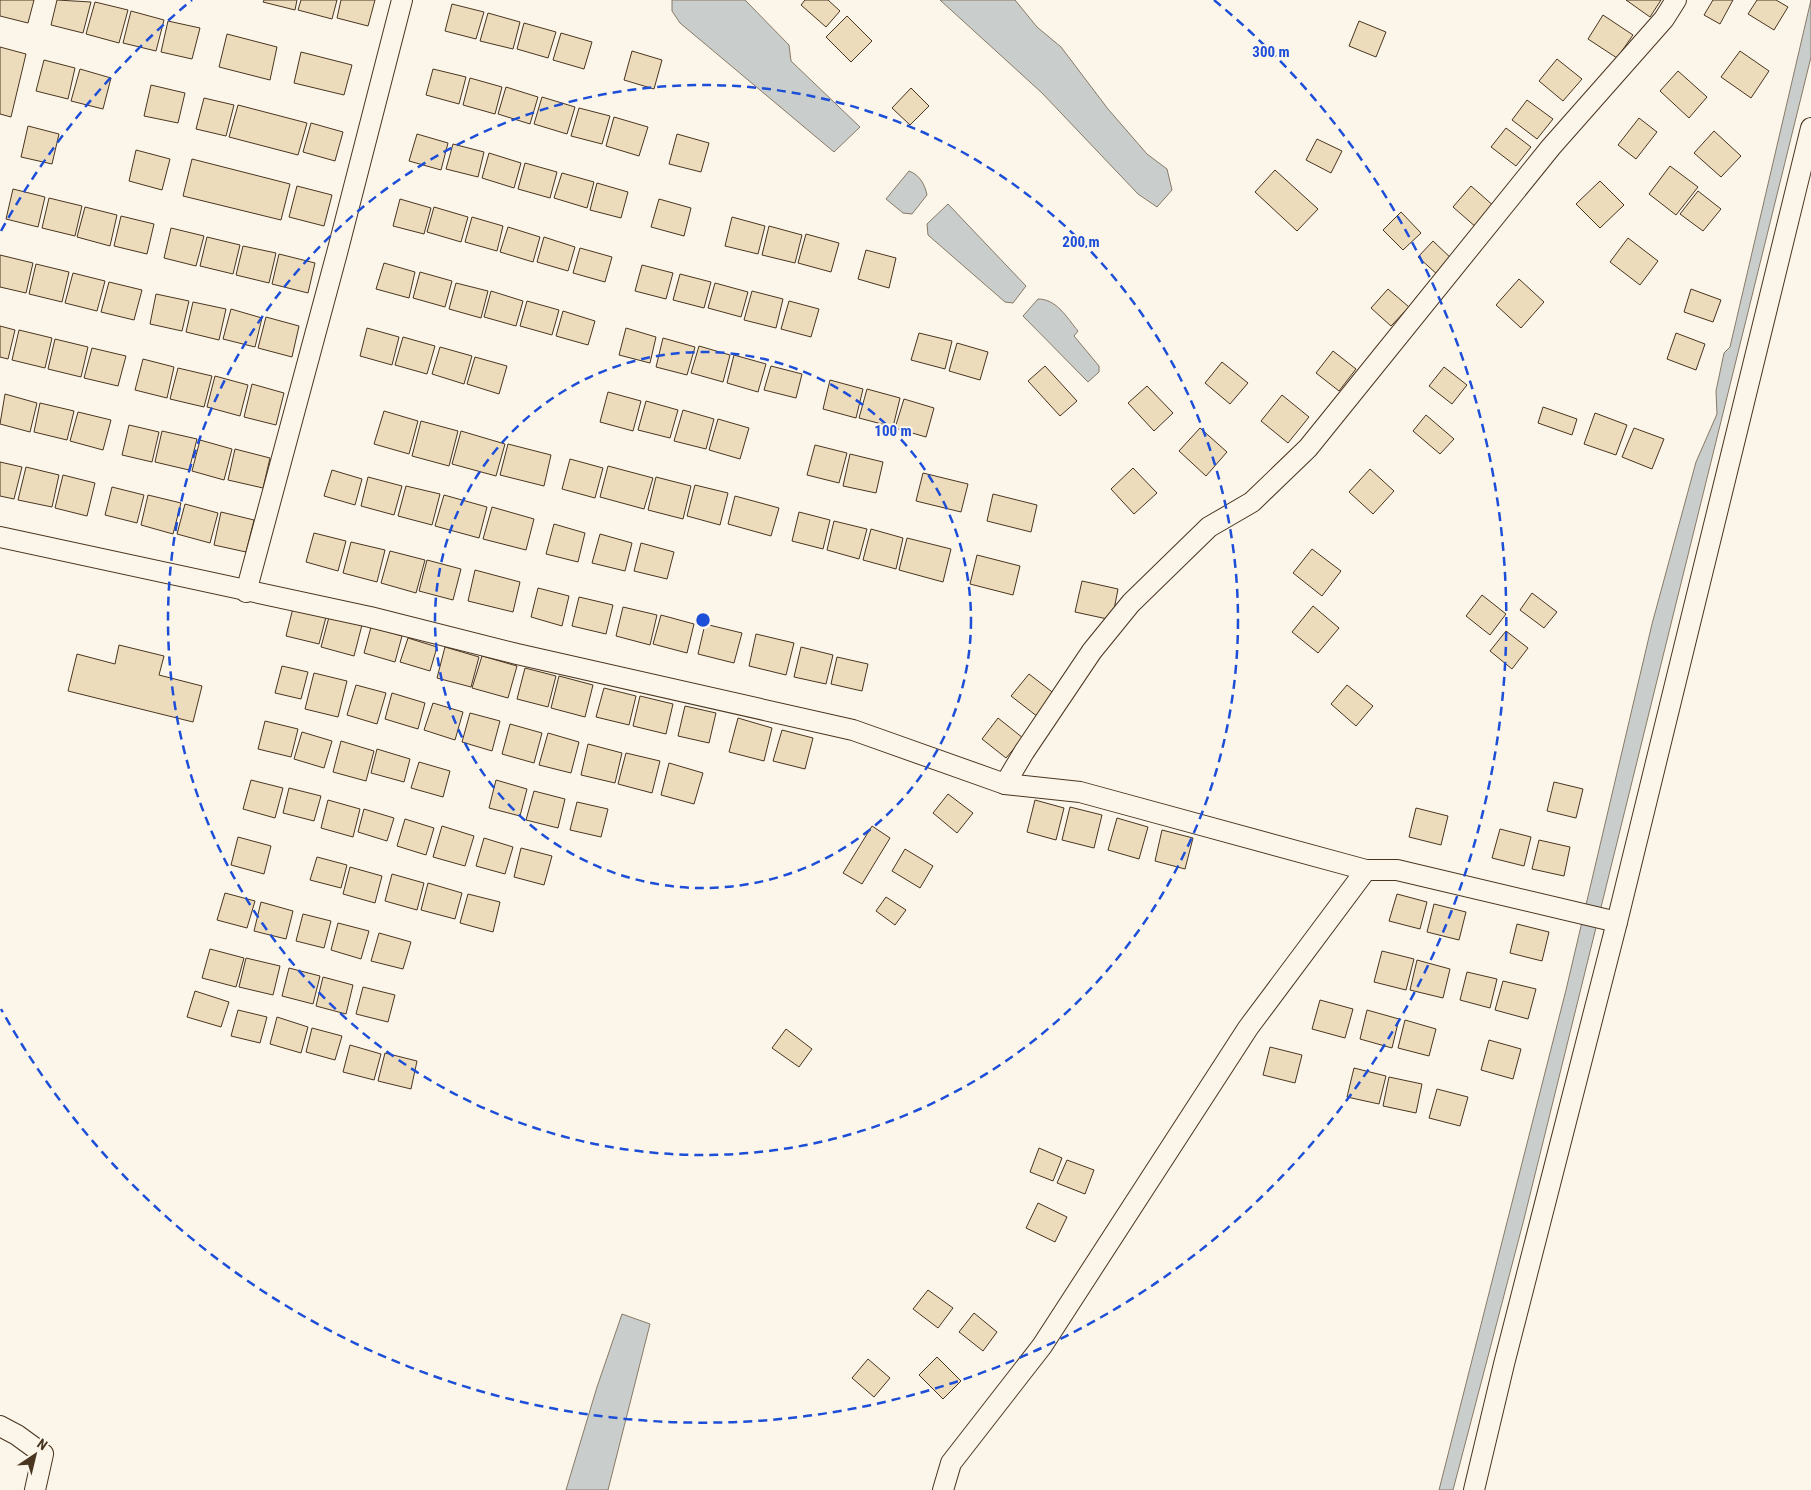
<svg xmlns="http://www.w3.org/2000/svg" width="1811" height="1490" viewBox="0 0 1811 1490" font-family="'Roboto Condensed',sans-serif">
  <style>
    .water { fill: #c9cecd; stroke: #887966 }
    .building { fill: #ecdcbc; stroke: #4a3520 }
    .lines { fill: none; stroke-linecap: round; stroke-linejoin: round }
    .minor-casing { stroke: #4a3520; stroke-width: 22 }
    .minor { stroke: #fbf6e9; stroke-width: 20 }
    .ring { fill: none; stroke: #1d4ed8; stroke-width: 2.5; stroke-dasharray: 9 6 }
    .centre { fill: #1d4ed8; stroke: #fbf6e9; stroke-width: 2.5 }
    .ring-label { font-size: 15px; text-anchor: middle; font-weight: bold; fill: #1d4ed8; stroke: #fbf6e9; stroke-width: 4; stroke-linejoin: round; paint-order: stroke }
  </style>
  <rect width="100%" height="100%" fill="#fbf6e9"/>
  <g class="water">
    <path d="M 672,0 L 745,0 L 789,45 L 791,61 L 860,127 L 834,152 L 680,23 L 672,11 Z"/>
    <path d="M 940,0 L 1015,0 L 1037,27 L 1061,47 L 1108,109 L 1147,154 L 1167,169 L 1172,190 L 1157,207 L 1138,194 L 1042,93 Z"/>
    <path d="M 1811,0 L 1811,57 L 1524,1219 L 1453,1490 L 1439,1490 L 1566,990 L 1652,624 L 1696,462 L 1717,414 L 1716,391 L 1724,353 L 1730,347 Z"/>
    <path d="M 909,171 C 920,175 925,185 927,195 L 912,214 L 903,213 L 886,199 Z"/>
    <path d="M 948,204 L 1026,286 L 1013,303 L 1005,302 L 928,235 L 927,224 Z"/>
    <path d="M 1038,299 C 1057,299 1067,318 1078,331 L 1074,336 L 1099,366 L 1099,372 L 1088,382 L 1023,316 Z"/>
    <path d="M 622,1314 L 650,1324 L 608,1490 L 566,1490 L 597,1387 Z"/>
  </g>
  <g class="building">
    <path d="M 0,0 L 34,0 L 28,23 L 0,16 Z"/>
    <path d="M 57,0 L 91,2 L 83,33 L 51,25 Z"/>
    <path d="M 264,0 L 297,0 L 295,10 L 263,2 Z"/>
    <path d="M 301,0 L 337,0 L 332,19 L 298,10 Z"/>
    <path d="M 341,0 L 375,0 L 368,26 L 337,18 Z"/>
    <path d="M 805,0 L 828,0 L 840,11 L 826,27 L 801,5 Z"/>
    <path d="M 1626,0 L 1661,0 L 1650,17 Z"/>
    <path d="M 1713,0 L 1733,0 L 1720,24 L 1704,15 Z"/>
    <path d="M 1757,0 L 1776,0 L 1788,7 L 1774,30 L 1748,14 Z"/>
    <path d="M 95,2 L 128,10 L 119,43 L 86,34 Z"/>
    <path d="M 452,4 L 484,12 L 476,39 L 445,31 Z"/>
    <path d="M 131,11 L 164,20 L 156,51 L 123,43 Z"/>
    <path d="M 488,13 L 520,22 L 513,49 L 480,41 Z"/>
    <path d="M 1603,15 L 1633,35 L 1617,58 L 1588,39 Z"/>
    <path d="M 847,16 L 872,41 L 851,62 L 826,37 Z"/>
    <path d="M 168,21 L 200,28 L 192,59 L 161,52 Z"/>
    <path d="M 1359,21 L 1386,32 L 1376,57 L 1349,46 Z"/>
    <path d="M 524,23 L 556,32 L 548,58 L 517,49 Z"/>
    <path d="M 561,33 L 592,42 L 584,69 L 553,60 Z"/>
    <path d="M 227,34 L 277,47 L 270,80 L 219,67 Z"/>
    <path d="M 0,47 L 26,54 L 11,117 L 0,114 Z"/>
    <path d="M 632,51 L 662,60 L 654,89 L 624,80 Z"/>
    <path d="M 1740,51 L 1769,71 L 1751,98 L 1721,77 Z"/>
    <path d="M 301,52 L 352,65 L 344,95 L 294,83 Z"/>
    <path d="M 1557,59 L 1582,79 L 1563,101 L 1539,81 Z"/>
    <path d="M 44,60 L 75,68 L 68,99 L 36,91 Z"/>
    <path d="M 80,69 L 111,78 L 103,109 L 71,101 Z"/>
    <path d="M 433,69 L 466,77 L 459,104 L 426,95 Z"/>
    <path d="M 1678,71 L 1707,97 L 1689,118 L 1660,91 Z"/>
    <path d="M 470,78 L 502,87 L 495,114 L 463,105 Z"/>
    <path d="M 151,85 L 185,93 L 178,123 L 144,116 Z"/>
    <path d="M 506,87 L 538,97 L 530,124 L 498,114 Z"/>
    <path d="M 911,88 L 929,106 L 910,125 L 892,108 Z"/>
    <path d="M 542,97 L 575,107 L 567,134 L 534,124 Z"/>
    <path d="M 204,98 L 234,105 L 226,136 L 196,129 Z"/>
    <path d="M 1527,100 L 1553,119 L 1537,139 L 1512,120 Z"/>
    <path d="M 238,105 L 307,123 L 298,155 L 229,137 Z"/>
    <path d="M 579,108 L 610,116 L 602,144 L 571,136 Z"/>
    <path d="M 614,117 L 648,127 L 639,156 L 606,146 Z"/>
    <path d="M 1639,118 L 1657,132 L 1636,159 L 1618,145 Z"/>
    <path d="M 311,123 L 343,132 L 335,161 L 303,152 Z"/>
    <path d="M 28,126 L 59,134 L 52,164 L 21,157 Z"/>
    <path d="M 1506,128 L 1531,147 L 1516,166 L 1491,147 Z"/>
    <path d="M 1714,131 L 1741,156 L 1721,177 L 1694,153 Z"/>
    <path d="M 417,134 L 448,143 L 441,170 L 409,161 Z"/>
    <path d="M 677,134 L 709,143 L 701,172 L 669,164 Z"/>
    <path d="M 1317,139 L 1342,151 L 1331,173 L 1306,160 Z"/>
    <path d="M 453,144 L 484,152 L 478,177 L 446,169 Z"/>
    <path d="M 136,150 L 170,159 L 162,190 L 129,181 Z"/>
    <path d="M 489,153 L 521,163 L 514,188 L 482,178 Z"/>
    <path d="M 192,159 L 290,184 L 281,220 L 183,196 Z"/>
    <path d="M 525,163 L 557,172 L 550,198 L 518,189 Z"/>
    <path d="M 1670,166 L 1698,187 L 1676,215 L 1649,194 Z"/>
    <path d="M 1275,170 L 1318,209 L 1297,231 L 1255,192 Z"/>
    <path d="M 562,173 L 594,182 L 587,208 L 554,198 Z"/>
    <path d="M 1600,181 L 1624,205 L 1600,228 L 1576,204 Z"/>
    <path d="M 597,183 L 628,192 L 621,218 L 590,210 Z"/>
    <path d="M 297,186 L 332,195 L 324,226 L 289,217 Z"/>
    <path d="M 1471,186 L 1495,207 L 1477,228 L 1453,207 Z"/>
    <path d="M 13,189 L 45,197 L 38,227 L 6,219 Z"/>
    <path d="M 1698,191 L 1721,209 L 1703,231 L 1680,214 Z"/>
    <path d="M 49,198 L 82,206 L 75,236 L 42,228 Z"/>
    <path d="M 400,199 L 431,208 L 424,234 L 393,226 Z"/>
    <path d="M 659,199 L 691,208 L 684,236 L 651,227 Z"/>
    <path d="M 85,207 L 117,215 L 110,246 L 77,237 Z"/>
    <path d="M 434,207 L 468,217 L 461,242 L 427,232 Z"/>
    <path d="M 1401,212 L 1421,233 L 1403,250 L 1383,230 Z"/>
    <path d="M 121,216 L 154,224 L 147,254 L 114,246 Z"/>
    <path d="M 472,217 L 503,226 L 497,251 L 465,242 Z"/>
    <path d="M 732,217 L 765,226 L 758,254 L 725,246 Z"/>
    <path d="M 769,226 L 802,235 L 795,263 L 762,255 Z"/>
    <path d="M 508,227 L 540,237 L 533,262 L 500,252 Z"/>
    <path d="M 171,228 L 204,236 L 196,266 L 164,258 Z"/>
    <path d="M 806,234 L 839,243 L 831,272 L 798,263 Z"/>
    <path d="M 207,237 L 240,245 L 233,274 L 200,266 Z"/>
    <path d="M 544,237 L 575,247 L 568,271 L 537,262 Z"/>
    <path d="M 1628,238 L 1658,261 L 1640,285 L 1610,262 Z"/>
    <path d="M 1433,241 L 1454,261 L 1439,276 L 1418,257 Z"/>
    <path d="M 243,246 L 276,253 L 269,283 L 236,275 Z"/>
    <path d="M 580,248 L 612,257 L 605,282 L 573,273 Z"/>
    <path d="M 866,250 L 896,258 L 889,288 L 858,279 Z"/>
    <path d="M 279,254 L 315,263 L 308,293 L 272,284 Z"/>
    <path d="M 0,255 L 33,263 L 26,293 L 0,287 Z"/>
    <path d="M 384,263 L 415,272 L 409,298 L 376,289 Z"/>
    <path d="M 36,264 L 69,272 L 62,302 L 29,294 Z"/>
    <path d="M 642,265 L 673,273 L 666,299 L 635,291 Z"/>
    <path d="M 420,272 L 452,281 L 445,307 L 413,298 Z"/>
    <path d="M 73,273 L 105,281 L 97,311 L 65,303 Z"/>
    <path d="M 680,274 L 711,282 L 704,308 L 673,300 Z"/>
    <path d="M 1519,279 L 1544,302 L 1521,328 L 1496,305 Z"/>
    <path d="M 109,282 L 142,290 L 134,320 L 101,312 Z"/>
    <path d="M 456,283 L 488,291 L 481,318 L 449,309 Z"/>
    <path d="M 715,283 L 748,292 L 741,317 L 708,308 Z"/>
    <path d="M 1388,289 L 1409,307 L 1391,326 L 1371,308 Z"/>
    <path d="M 1691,289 L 1721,300 L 1713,322 L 1684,312 Z"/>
    <path d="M 491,291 L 523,301 L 516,326 L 484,317 Z"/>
    <path d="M 752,291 L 783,299 L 776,328 L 744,320 Z"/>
    <path d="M 156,294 L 189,301 L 182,331 L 150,324 Z"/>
    <path d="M 527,301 L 559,310 L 552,335 L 520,326 Z"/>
    <path d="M 789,301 L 819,309 L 811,337 L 781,329 Z"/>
    <path d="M 193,302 L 226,309 L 219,340 L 186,332 Z"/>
    <path d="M 231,309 L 262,318 L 255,347 L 223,339 Z"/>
    <path d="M 563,311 L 595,321 L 588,345 L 556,336 Z"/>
    <path d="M 266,317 L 299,326 L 292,357 L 258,348 Z"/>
    <path d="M 0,326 L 15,330 L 8,359 L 0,357 Z"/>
    <path d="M 367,328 L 399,337 L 392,365 L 360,356 Z"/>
    <path d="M 626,328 L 656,337 L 650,363 L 619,355 Z"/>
    <path d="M 19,330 L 52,338 L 45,368 L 12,360 Z"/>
    <path d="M 919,333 L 952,341 L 945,369 L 911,360 Z"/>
    <path d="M 1676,333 L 1705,344 L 1696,370 L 1667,359 Z"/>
    <path d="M 403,337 L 435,346 L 427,374 L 395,365 Z"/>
    <path d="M 663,338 L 695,347 L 687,375 L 656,367 Z"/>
    <path d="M 55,339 L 88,347 L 81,377 L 48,369 Z"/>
    <path d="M 957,343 L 988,352 L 980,380 L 949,371 Z"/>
    <path d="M 699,346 L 730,355 L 723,382 L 691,373 Z"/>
    <path d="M 440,347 L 472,356 L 464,384 L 432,374 Z"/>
    <path d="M 92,348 L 126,356 L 118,386 L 84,378 Z"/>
    <path d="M 1333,351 L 1356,369 L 1339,391 L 1316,373 Z"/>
    <path d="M 734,355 L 766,364 L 758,392 L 727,383 Z"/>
    <path d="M 475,357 L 507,366 L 499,394 L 467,384 Z"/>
    <path d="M 143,359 L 174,367 L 167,398 L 135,390 Z"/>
    <path d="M 1222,362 L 1248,383 L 1230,404 L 1205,383 Z"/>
    <path d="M 771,366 L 802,374 L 796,398 L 764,390 Z"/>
    <path d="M 1045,366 L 1077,401 L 1060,416 L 1028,381 Z"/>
    <path d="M 1444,367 L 1467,385 L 1452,404 L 1429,386 Z"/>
    <path d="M 178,368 L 212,376 L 204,407 L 170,399 Z"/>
    <path d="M 215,376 L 248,385 L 240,416 L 207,407 Z"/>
    <path d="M 830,380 L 863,389 L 856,418 L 823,409 Z"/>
    <path d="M 252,384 L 284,393 L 276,425 L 244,417 Z"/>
    <path d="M 1147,386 L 1173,413 L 1154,431 L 1128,403 Z"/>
    <path d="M 867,389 L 900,398 L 893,427 L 859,418 Z"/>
    <path d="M 608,392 L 641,401 L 633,431 L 600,422 Z"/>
    <path d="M 5,394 L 37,403 L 30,432 L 0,424 Z"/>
    <path d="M 1282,395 L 1309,417 L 1288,443 L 1261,421 Z"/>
    <path d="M 904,399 L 934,408 L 926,437 L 895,428 Z"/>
    <path d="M 646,401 L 678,410 L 670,438 L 638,430 Z"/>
    <path d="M 40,403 L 74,411 L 67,440 L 34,432 Z"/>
    <path d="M 1543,407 L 1577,419 L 1572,435 L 1538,423 Z"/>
    <path d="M 683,410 L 714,419 L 706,449 L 674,441 Z"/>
    <path d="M 384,411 L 418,421 L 409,454 L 374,444 Z"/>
    <path d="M 78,412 L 111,420 L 103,450 L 70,441 Z"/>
    <path d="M 1595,413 L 1627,425 L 1616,455 L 1584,444 Z"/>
    <path d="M 1426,415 L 1454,439 L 1440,454 L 1413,431 Z"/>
    <path d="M 718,419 L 749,428 L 740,459 L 709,450 Z"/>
    <path d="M 421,421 L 458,431 L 449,466 L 412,456 Z"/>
    <path d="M 129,425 L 159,432 L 152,462 L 122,455 Z"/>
    <path d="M 1200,428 L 1227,452 L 1206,476 L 1179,451 Z"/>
    <path d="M 1634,428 L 1664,439 L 1652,469 L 1622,457 Z"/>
    <path d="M 162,431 L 197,439 L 189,470 L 155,462 Z"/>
    <path d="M 461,431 L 505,444 L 496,476 L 452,464 Z"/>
    <path d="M 200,440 L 232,449 L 224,480 L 192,471 Z"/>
    <path d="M 508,444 L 551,455 L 544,486 L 500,475 Z"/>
    <path d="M 815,445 L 847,453 L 839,483 L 807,475 Z"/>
    <path d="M 235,449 L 270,458 L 263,488 L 228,480 Z"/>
    <path d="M 850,454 L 883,462 L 876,493 L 843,486 Z"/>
    <path d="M 570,459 L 603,468 L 595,498 L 562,489 Z"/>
    <path d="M 0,462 L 22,467 L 14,499 L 0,496 Z"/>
    <path d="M 608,466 L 653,478 L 644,509 L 600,497 Z"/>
    <path d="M 26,467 L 59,475 L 52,507 L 18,500 Z"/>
    <path d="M 1133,468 L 1157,493 L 1134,514 L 1111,489 Z"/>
    <path d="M 1370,469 L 1394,491 L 1373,514 L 1349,492 Z"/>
    <path d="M 332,470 L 362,479 L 355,505 L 324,496 Z"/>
    <path d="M 923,473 L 968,484 L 961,512 L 916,501 Z"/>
    <path d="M 63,475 L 95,483 L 87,516 L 55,508 Z"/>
    <path d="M 368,477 L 402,486 L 394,515 L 361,506 Z"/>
    <path d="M 656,477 L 691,486 L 683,519 L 648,510 Z"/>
    <path d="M 695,485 L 728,493 L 720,525 L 687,516 Z"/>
    <path d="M 406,486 L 440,494 L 432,525 L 398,516 Z"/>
    <path d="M 112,487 L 144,495 L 137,523 L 105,515 Z"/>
    <path d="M 993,494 L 1037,505 L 1031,532 L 987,521 Z"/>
    <path d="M 148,495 L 181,503 L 173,534 L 141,525 Z"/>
    <path d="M 444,495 L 487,507 L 479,538 L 435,526 Z"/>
    <path d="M 735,496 L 779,508 L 771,536 L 728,524 Z"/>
    <path d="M 185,504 L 218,513 L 210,543 L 177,534 Z"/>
    <path d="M 492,507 L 534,519 L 526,550 L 483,539 Z"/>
    <path d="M 221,512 L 254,520 L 246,552 L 214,545 Z"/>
    <path d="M 799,512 L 830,520 L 823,549 L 792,541 Z"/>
    <path d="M 834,521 L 867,529 L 859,559 L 827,550 Z"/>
    <path d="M 554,524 L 585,533 L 578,562 L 546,554 Z"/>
    <path d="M 871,529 L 903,538 L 896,569 L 863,560 Z"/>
    <path d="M 314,533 L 346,541 L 338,571 L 306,562 Z"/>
    <path d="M 600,534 L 632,543 L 625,571 L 592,563 Z"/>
    <path d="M 907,538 L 951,549 L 943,582 L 899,570 Z"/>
    <path d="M 351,542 L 385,550 L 377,582 L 343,573 Z"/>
    <path d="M 641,543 L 674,552 L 667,579 L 634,571 Z"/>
    <path d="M 1312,549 L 1341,571 L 1322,596 L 1293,573 Z"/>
    <path d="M 390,551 L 425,560 L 416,593 L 381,583 Z"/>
    <path d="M 977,555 L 1020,566 L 1013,595 L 970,584 Z"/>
    <path d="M 427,560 L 461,569 L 453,600 L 419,591 Z"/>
    <path d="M 475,570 L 520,582 L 513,612 L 468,601 Z"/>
    <path d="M 1082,581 L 1118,589 L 1112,620 L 1075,612 Z"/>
    <path d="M 538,588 L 569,596 L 562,626 L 531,617 Z"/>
    <path d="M 1532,593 L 1557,612 L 1544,628 L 1520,610 Z"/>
    <path d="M 1482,595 L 1506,614 L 1490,635 L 1466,616 Z"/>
    <path d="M 579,597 L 613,605 L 606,634 L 572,626 Z"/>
    <path d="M 1313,606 L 1339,628 L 1318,653 L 1292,632 Z"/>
    <path d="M 623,607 L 657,615 L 650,645 L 616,636 Z"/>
    <path d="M 293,608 L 326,617 L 319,644 L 286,636 Z"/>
    <path d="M 661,615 L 694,624 L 687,653 L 653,644 Z"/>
    <path d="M 329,617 L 362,625 L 354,656 L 321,647 Z"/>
    <path d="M 705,624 L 742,633 L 734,663 L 698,654 Z"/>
    <path d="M 371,627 L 402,636 L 395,662 L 364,653 Z"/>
    <path d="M 1506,631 L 1528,648 L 1512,669 L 1490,651 Z"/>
    <path d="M 756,634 L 794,643 L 786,675 L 749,666 Z"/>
    <path d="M 408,638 L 437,647 L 430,671 L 400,662 Z"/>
    <path d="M 119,645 L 164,656 L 159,675 L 202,686 L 193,722 L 68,691 L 77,654 L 115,664 Z"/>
    <path d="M 445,647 L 479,657 L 471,687 L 437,678 Z"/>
    <path d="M 801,647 L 833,655 L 826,684 L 794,677 Z"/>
    <path d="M 482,656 L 517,666 L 508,698 L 472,688 Z"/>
    <path d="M 837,657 L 868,664 L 862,691 L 831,684 Z"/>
    <path d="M 282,666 L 308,672 L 301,699 L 275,693 Z"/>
    <path d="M 525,668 L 556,676 L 548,707 L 517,699 Z"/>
    <path d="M 314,673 L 347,681 L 338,717 L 305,709 Z"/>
    <path d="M 1029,674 L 1056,695 L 1038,717 L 1011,696 Z"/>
    <path d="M 559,676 L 593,685 L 585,717 L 551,708 Z"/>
    <path d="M 356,685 L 386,693 L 377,724 L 347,715 Z"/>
    <path d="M 1347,685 L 1373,706 L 1356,726 L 1331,704 Z"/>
    <path d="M 604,688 L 636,696 L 629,725 L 596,717 Z"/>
    <path d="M 392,693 L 425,703 L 418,729 L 385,719 Z"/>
    <path d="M 640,696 L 673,704 L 666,734 L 633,726 Z"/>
    <path d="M 433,703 L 463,712 L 455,740 L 424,730 Z"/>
    <path d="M 685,706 L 716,713 L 709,743 L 678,736 Z"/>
    <path d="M 470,713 L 500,721 L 492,751 L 462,742 Z"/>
    <path d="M 738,718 L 772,728 L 764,761 L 729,752 Z"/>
    <path d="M 998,718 L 1023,738 L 1006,758 L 982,739 Z"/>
    <path d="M 265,721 L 298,729 L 291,757 L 258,749 Z"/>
    <path d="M 510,724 L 542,733 L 534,763 L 502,754 Z"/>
    <path d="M 782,730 L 813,738 L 805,769 L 773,761 Z"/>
    <path d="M 302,732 L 332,741 L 324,768 L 294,759 Z"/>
    <path d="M 548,733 L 579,742 L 571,773 L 539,765 Z"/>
    <path d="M 341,741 L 374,751 L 366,781 L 333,772 Z"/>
    <path d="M 588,744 L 622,753 L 615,783 L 581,775 Z"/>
    <path d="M 377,749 L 410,759 L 404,782 L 371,773 Z"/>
    <path d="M 626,753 L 660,761 L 652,793 L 618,784 Z"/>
    <path d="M 419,762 L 450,771 L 443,797 L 411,788 Z"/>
    <path d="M 669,763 L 703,773 L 694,804 L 661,795 Z"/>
    <path d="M 251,780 L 283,788 L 275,818 L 243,809 Z"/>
    <path d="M 496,780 L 527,789 L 520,816 L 489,808 Z"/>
    <path d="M 1554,782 L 1583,789 L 1576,818 L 1547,811 Z"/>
    <path d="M 289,788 L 321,796 L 314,821 L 283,813 Z"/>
    <path d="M 534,791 L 565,799 L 558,828 L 526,820 Z"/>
    <path d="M 948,794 L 973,813 L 957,833 L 933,813 Z"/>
    <path d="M 328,800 L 360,809 L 353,837 L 321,828 Z"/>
    <path d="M 1035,800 L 1064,808 L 1056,840 L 1027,832 Z"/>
    <path d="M 577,802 L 608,809 L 601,837 L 570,830 Z"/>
    <path d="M 1070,807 L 1102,815 L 1094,848 L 1062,840 Z"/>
    <path d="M 1416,808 L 1448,816 L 1441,845 L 1409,837 Z"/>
    <path d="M 364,809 L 394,818 L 387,841 L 358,832 Z"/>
    <path d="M 1117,818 L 1148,827 L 1139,859 L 1108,850 Z"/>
    <path d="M 405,819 L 434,828 L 426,855 L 397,846 Z"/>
    <path d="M 442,826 L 474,836 L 465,866 L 433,857 Z"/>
    <path d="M 872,826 L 890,838 L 862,884 L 843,873 Z"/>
    <path d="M 1500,829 L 1531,837 L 1524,866 L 1492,858 Z"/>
    <path d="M 1162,830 L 1193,838 L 1185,869 L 1155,861 Z"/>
    <path d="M 238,837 L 271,846 L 264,874 L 231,865 Z"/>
    <path d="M 484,838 L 513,847 L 505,874 L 476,866 Z"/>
    <path d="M 1539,840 L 1570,847 L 1564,876 L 1532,869 Z"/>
    <path d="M 521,848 L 552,856 L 544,885 L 514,877 Z"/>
    <path d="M 905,849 L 933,866 L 920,888 L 892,871 Z"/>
    <path d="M 317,857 L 347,865 L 341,888 L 310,880 Z"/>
    <path d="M 350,867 L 382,876 L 375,903 L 343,894 Z"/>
    <path d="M 392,874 L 424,883 L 417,910 L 385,901 Z"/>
    <path d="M 428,883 L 462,893 L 455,919 L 421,910 Z"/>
    <path d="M 225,893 L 255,901 L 247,928 L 217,920 Z"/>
    <path d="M 468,894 L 500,902 L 493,932 L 460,923 Z"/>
    <path d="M 1397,894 L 1427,902 L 1420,929 L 1389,921 Z"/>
    <path d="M 886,897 L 906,910 L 895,925 L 876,911 Z"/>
    <path d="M 261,902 L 293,911 L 286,939 L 254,931 Z"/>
    <path d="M 1434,904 L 1466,912 L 1459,940 L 1427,932 Z"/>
    <path d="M 303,914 L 331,921 L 324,948 L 296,941 Z"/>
    <path d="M 338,923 L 369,931 L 361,959 L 331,950 Z"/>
    <path d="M 1517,924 L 1549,932 L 1542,961 L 1510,953 Z"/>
    <path d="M 379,933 L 411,942 L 403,969 L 371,961 Z"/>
    <path d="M 210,949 L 244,958 L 236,987 L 202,978 Z"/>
    <path d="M 1382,951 L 1414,959 L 1406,990 L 1374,982 Z"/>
    <path d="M 246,958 L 280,966 L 273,995 L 239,987 Z"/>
    <path d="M 1417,960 L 1450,969 L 1443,998 L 1410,990 Z"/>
    <path d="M 289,968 L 320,976 L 313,1004 L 282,996 Z"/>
    <path d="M 1467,972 L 1497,979 L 1490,1008 L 1460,1000 Z"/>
    <path d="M 323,977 L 353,985 L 346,1014 L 316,1006 Z"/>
    <path d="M 1503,981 L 1536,989 L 1528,1019 L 1495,1010 Z"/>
    <path d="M 363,987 L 395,995 L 388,1022 L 356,1014 Z"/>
    <path d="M 195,991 L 229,1002 L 221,1027 L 187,1017 Z"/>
    <path d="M 1320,1000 L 1353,1009 L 1345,1038 L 1312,1029 Z"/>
    <path d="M 238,1010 L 267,1017 L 260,1043 L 231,1036 Z"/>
    <path d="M 1367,1010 L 1399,1019 L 1392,1048 L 1360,1039 Z"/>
    <path d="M 277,1017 L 308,1027 L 301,1053 L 270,1044 Z"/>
    <path d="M 1405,1020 L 1436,1029 L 1429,1056 L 1398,1048 Z"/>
    <path d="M 312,1028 L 342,1036 L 335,1060 L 306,1052 Z"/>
    <path d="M 786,1029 L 812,1049 L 799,1067 L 772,1048 Z"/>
    <path d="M 1489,1040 L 1521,1049 L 1513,1079 L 1481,1070 Z"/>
    <path d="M 350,1045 L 381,1054 L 374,1080 L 343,1072 Z"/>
    <path d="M 1270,1047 L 1302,1055 L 1295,1083 L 1263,1075 Z"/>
    <path d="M 385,1053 L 417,1061 L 411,1089 L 378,1081 Z"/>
    <path d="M 1354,1068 L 1386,1076 L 1379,1104 L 1347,1097 Z"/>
    <path d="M 1389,1077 L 1422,1084 L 1416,1113 L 1383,1106 Z"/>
    <path d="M 1437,1089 L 1468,1097 L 1460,1126 L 1429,1118 Z"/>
    <path d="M 1039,1148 L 1062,1158 L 1053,1181 L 1030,1172 Z"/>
    <path d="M 1067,1160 L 1094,1170 L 1085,1194 L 1057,1183 Z"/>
    <path d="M 1038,1203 L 1067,1217 L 1055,1242 L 1026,1228 Z"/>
    <path d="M 928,1290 L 953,1308 L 938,1328 L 913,1309 Z"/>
    <path d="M 974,1313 L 997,1332 L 983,1351 L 959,1332 Z"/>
    <path d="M 937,1357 L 961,1381 L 943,1399 L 919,1375 Z"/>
    <path d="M 868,1359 L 890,1378 L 874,1397 L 852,1378 Z"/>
  </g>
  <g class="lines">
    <defs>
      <g id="minor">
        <path d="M 0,537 L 370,617 L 517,654 L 853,730 L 1005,784 L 1080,792 L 1366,870 L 1397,870 L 1617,922"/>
        <path d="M 246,592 L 337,253 L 402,0"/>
        <path d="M 1005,784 L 1024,752 L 1092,651 L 1131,603 L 1209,527 L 1252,502 L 1308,448 L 1551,147 L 1664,19 L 1676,0"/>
        <path d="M 0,1426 L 17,1435 L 43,1454 L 35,1490"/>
        <path d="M 943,1490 L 951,1463 L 1042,1346 L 1248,1028 L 1366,870"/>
        <path d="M 1474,1490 L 1504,1364 L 1617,922 L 1811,128"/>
      </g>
    </defs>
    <use href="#minor" class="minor-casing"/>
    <use href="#minor" class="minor"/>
  </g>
  <g class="ring">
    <circle cx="703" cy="620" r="268"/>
    <circle cx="703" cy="620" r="535"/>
    <path d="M1 231A803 803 0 0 1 192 0M1214 0A803 803 0 1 1 1 1009"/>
  </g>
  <circle cx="703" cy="620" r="8" class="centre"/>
  <g class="ring-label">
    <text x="1271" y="57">300 m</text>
    <text x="1081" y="247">200 m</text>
    <text x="893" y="436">100 m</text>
  </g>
  <g transform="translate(35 1455) rotate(35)" stroke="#fbf6e9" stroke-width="4" paint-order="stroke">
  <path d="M0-4L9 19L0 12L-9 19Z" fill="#4a3520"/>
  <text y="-8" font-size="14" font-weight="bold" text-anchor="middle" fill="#4a3520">N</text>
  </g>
</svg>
